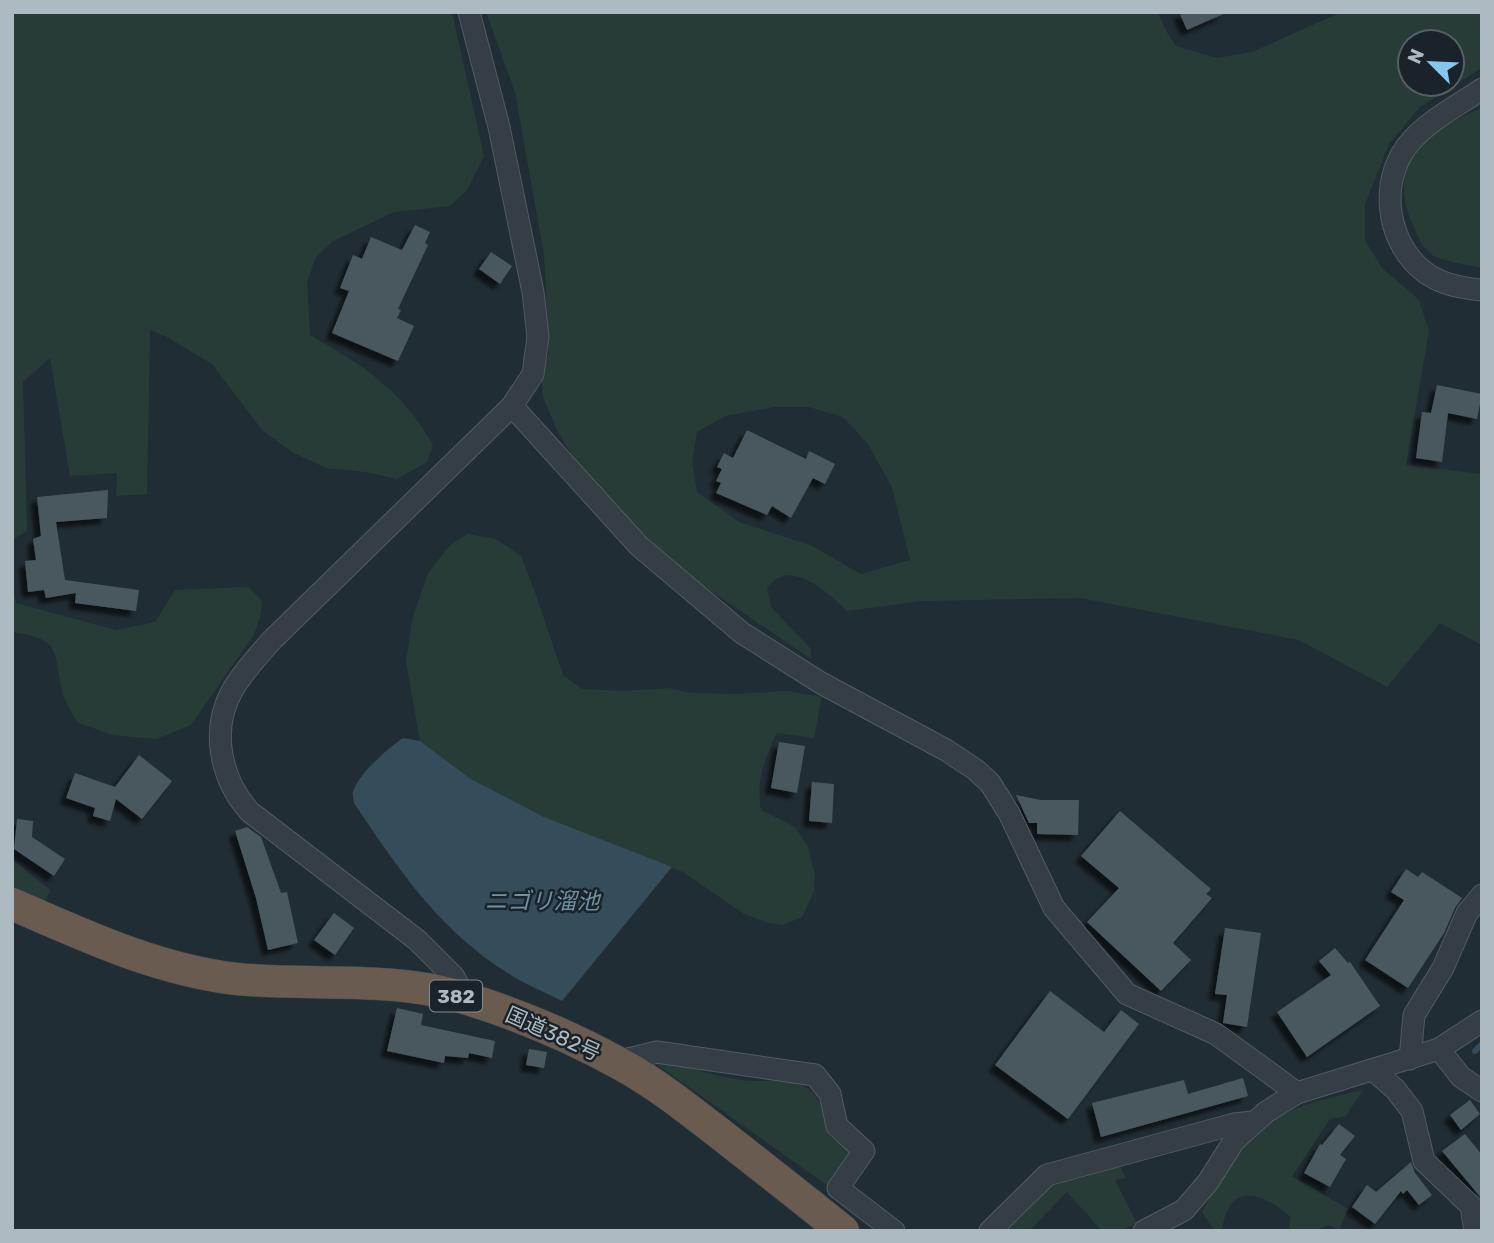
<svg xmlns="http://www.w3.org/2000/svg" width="1494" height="1243" viewBox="0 0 1494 1243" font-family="Rubik,'Noto Sans JP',sans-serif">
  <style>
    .green { fill: #283c37; fill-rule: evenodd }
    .water { fill: #354c5a }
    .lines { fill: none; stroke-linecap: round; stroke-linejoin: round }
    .stream { stroke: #354c5a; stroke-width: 6 }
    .building { fill: #49585f; filter: url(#shadow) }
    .minor-casing { stroke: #515c62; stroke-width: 23 }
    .highway-casing { stroke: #3e494f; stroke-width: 33 }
    .minor { stroke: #343e44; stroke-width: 21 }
    .highway { stroke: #6a5b51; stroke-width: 32 }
    .labels { text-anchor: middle; stroke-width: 5; stroke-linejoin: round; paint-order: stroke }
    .shield { fill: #192329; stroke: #818d93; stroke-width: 2 }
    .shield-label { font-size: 19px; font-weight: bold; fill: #aebac1 }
    .street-label { font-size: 21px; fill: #aebac1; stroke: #192329 }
    .water-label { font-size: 23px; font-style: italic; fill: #7091a3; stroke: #192329 }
  </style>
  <defs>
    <filter id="shadow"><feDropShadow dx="-6" dy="6" stdDeviation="2" flood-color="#0009"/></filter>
  </defs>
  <rect width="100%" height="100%" fill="#212d34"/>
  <g class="green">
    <path d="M 12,12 L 452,12 L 484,156 L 467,190 L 450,206 L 394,212 L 333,241 L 316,257 L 307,282 L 310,335 C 365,367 400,388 433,445 L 427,462 L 397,479 L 366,472 L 326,468 L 292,452 L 262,430 L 212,364 L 167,337 L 150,330 L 147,494 L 116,496 L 117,473 L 70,476 L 50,358 L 23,382 L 27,531 L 12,540 Z"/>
    <path d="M 486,12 L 1158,12 L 1166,31 L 1176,46 L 1217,58 L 1252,52 L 1342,12 L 1482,12 L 1482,68 L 1420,107 L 1389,144 L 1365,204 L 1365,240 L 1382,268 L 1419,300 L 1429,331 L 1406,465 L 1482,474 L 1482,645 L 1440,623 L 1387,687 L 1299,640 L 1080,598 L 922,601 L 847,611 C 833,597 801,568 780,577 C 775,579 770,585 767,588 L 771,607 L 811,649 L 811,659 L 670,563 L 625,521 L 575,460 L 557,430 L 543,397 L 541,374 L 549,353 L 544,255 L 515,92 ZM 1410,42 L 1452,42 L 1452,84 L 1410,84 ZM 774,407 L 809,407 L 843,417 L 867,443 L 892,487 L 910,560 L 861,574 L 810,545 L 739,522 L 697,492 L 692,461 L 697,432 L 725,416 Z"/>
    <path d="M 1482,108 L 1482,268 C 1467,264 1448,263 1434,256 C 1424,251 1417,235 1413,225 C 1384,163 1429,129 1482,108 Z"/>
    <path d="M 468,534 L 496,539 L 521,556 L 536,595 L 563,675 L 582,689 L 624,691 L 670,688 L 689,693 L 739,694 L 787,691 L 822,697 L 814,738 L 777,733 C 764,758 756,782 761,810 L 795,827 L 808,847 L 815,875 L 814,892 L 802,917 L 783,925 L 769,923 L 744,914 L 683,872 L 544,817 L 471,779 L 420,741 L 406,662 L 412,620 L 428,573 L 450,545 Z"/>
    <path d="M 12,580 L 16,603 L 116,630 L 155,622 L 175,590 L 248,587 L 262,601 L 260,618 L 253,636 L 191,725 L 156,739 L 112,735 L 77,722 C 73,714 67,706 64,697 C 51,655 67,639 12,632 Z"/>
    <path d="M 12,859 L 50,890 L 45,902 L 12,886 Z"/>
    <path d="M 666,1061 C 691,1068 715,1076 741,1080 C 763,1083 792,1076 811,1091 C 822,1101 826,1122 829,1136 L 854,1154 L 828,1186 L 655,1063 Z"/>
    <path d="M 1363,1090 L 1346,1116 L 1330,1119 L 1292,1176 L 1348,1209 L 1339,1230 L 1329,1225 L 1314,1231 L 1288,1231 L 1291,1217 C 1262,1192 1229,1180 1222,1231 L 1215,1231 L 1202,1212 C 1215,1189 1227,1161 1244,1142 C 1273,1110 1323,1099 1363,1090 Z"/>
    <path d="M 1119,1165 L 1126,1178 L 1115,1180 L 1137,1223 L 1120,1231 L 1102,1231 L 1067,1192 L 1029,1231 L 999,1231 L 1051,1181 Z"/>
  </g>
  <path class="water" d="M 403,738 L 420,741 L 471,779 L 544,817 L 672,867 L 562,1001 C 545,992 526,985 509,974 C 439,930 399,870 354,803 C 354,799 352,795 353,792 C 357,775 389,747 403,738 Z"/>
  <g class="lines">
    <path class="stream" d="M 1475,1051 L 1482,1044"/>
  </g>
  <g class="building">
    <path d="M 1179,12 L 1228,12 L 1187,30 Z"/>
    <path d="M 415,225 L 430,232 L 425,243 L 428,245 L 398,309 L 401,310 L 397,318 L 414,326 L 398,361 L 332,333 L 349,291 L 340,288 L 353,255 L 362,259 L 371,237 L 402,250 Z"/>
    <path d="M 491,252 L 512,266 L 500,284 L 479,269 Z"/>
    <path d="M 1437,385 L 1482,394 L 1477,419 L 1448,413 L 1442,462 L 1416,458 L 1422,412 L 1431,413 Z"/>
    <path d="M 747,430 L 806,459 L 809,451 L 835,464 L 825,484 L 813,478 L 791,518 L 772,506 L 767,515 L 716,493 L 721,483 L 716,481 L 722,469 L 717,467 L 724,453 L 733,458 Z"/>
    <path d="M 108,490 L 107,518 L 56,522 L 65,580 L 139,590 L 136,611 L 75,603 L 76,593 L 46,598 L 44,590 L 28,592 L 25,561 L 36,560 L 33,539 L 41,536 L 37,497 Z"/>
    <path d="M 779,742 L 805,746 L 797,793 L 771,788 Z"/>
    <path d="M 139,755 L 172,781 L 142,819 L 116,799 L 110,821 L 93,816 L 95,808 L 66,798 L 75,773 L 115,787 Z"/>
    <path d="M 812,782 L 834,784 L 832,823 L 809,821 Z"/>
    <path d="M 1016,795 L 1041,800 L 1079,800 L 1078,835 L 1037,834 L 1037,823 L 1029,823 Z"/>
    <path d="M 1120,811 L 1211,889 L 1206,894 L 1212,898 L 1173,943 L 1191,960 L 1161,991 L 1087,922 L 1119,888 L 1081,856 Z"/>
    <path d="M 17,819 L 33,821 L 32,837 L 65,859 L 54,876 L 14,849 Z"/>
    <path d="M 247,827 L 261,837 L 281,893 L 287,892 L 298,943 L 268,950 L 256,898 L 235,831 Z"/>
    <path d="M 1406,869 L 1418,877 L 1422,872 L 1462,898 L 1455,908 L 1444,933 L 1408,988 L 1365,960 L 1404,900 L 1391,892 Z"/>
    <path d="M 334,913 L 354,928 L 335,955 L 314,940 Z"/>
    <path d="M 1225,928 L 1261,933 L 1247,1027 L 1223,1023 L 1227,995 L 1215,994 Z"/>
    <path d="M 1335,948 L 1348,963 L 1350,962 L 1380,1006 L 1307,1057 L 1277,1012 L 1331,975 L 1319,961 Z"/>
    <path d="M 1050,991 L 1104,1032 L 1121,1010 L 1139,1024 L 1068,1119 L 995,1065 Z"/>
    <path d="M 397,1008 L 423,1014 L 421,1025 L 495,1041 L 492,1058 L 469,1053 L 468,1058 L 445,1056 L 444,1063 L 387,1051 Z"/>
    <path d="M 529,1049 L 547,1052 L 544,1068 L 526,1065 Z"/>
    <path d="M 1243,1078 L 1248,1096 L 1101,1137 L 1092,1103 L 1184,1080 L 1188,1094 Z"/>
    <path d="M 1470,1100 L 1480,1114 L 1461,1130 L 1450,1115 Z"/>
    <path d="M 1339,1124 L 1355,1136 L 1340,1155 L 1346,1159 L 1330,1187 L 1304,1173 L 1320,1144 L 1322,1145 Z"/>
    <path d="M 1465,1134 L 1482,1155 L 1482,1199 L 1442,1151 Z"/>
    <path d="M 1411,1162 L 1415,1173 L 1432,1195 L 1419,1205 L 1407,1190 L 1403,1194 L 1401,1191 L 1375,1224 L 1352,1207 L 1367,1185 L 1376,1192 Z"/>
  </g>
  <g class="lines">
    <defs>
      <g id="minor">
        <path d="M 1482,89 C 1459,105 1431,119 1412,140 C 1379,176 1384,238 1422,270 C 1439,284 1460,288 1482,290"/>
        <path d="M 512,406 L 639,546 L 742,633 L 821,683 L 946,750 L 976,770 L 990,783 L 1009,813 L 1054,908 L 1127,994 L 1216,1034 L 1297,1093"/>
        <path d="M 457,996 L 459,986 L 454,977 L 417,940 L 250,812 C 221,780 210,731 232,691 C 242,673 258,656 272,640 L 512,406 L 533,374 L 538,337 L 533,292 L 499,127 L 469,12"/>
        <path d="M 1439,1049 L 1461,1077 L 1482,1091"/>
        <path d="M 1410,1059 L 1414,1015 L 1443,968 L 1467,913 L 1482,895"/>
        <path d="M 624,1066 L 628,1059 L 657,1052 L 815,1075 L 830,1094 L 837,1126 L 864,1151 L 838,1188 L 894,1231"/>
        <path d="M 1373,1070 L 1395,1089 L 1412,1111 L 1424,1161 L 1471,1206 L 1475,1231"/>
        <path d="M 990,1231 L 1047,1175 L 1234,1124 L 1253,1122"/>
        <path d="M 1144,1231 L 1184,1210 L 1208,1182 L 1234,1141 L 1266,1112 L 1297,1093 L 1439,1049 L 1482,1021"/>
      </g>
      <path id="highway" d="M 12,904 C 85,936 158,970 237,979 C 310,986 387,976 458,996 C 515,1013 572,1037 624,1066 C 658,1085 688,1109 719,1133 C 760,1165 802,1198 843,1231"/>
    </defs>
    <use href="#minor" class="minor-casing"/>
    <use href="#highway" class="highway-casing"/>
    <use href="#minor" class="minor"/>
    <use href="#highway" class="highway"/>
  </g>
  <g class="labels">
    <rect class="shield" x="430" y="980.5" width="52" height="31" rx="5"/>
    <g class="shield-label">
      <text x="456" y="1003">382</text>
    </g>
    <g class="street-label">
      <text transform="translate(553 1034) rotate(24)" y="7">国道382号</text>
    </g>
    <g class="water-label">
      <text x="542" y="909">ニゴリ溜池</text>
    </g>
  </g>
  <rect width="1494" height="1243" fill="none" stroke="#aebac1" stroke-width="28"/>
  <g transform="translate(1431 63) rotate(294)"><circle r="33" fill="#192329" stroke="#555f66" stroke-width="2"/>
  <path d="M0-5L12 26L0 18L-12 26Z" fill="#86c5ee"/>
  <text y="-10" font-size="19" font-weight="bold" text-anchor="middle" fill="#aebac1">N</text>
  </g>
</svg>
